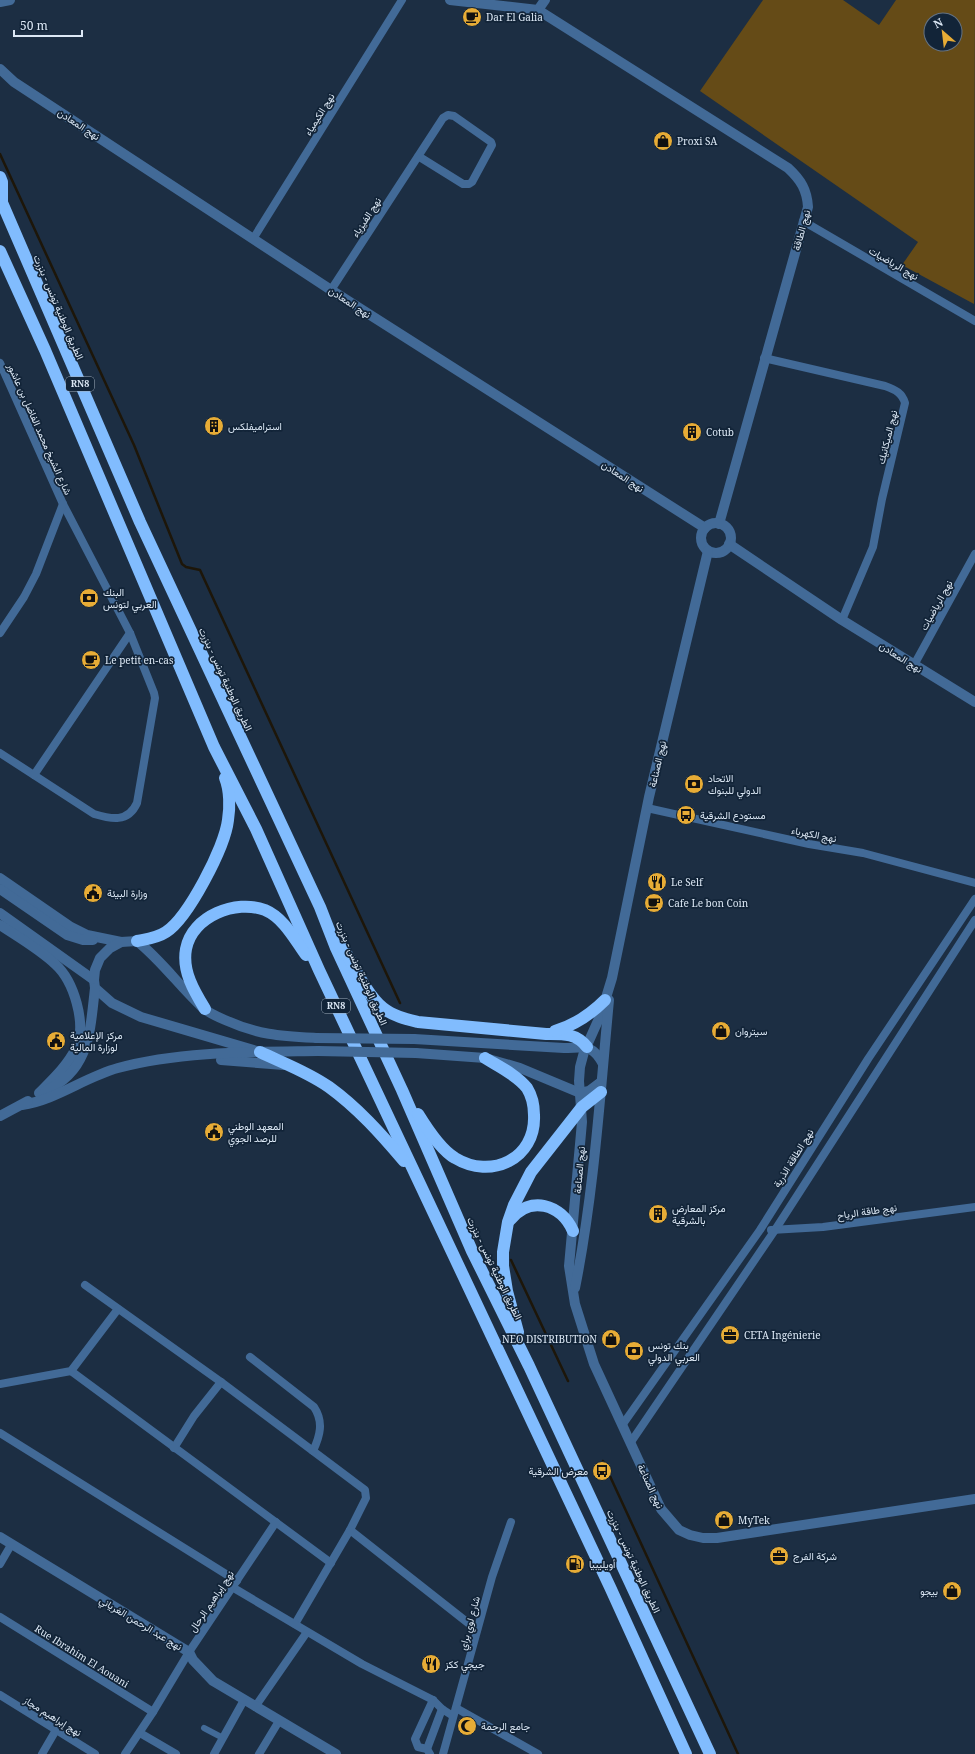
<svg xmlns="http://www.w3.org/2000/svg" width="975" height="1754" viewBox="0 0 975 1754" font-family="'Noto Serif',Vazirmatn,serif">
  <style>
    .green { fill: #654b17; fill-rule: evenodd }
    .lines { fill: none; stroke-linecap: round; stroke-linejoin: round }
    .stream { stroke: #1d1609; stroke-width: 2.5 }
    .pedestrian { stroke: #426a97; stroke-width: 6 }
    .minor { stroke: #426a97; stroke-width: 8 }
    .tertiary { stroke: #426a97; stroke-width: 10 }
    .motorway { stroke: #81bcfe; stroke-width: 12 }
    .tertiary-bridge { stroke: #426a97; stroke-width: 10 }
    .labels { text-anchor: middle; stroke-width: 3.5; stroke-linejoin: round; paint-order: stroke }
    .shield { fill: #122438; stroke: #9fadbc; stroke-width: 1 }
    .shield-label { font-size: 9px; font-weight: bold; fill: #dce8f5 }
    .poi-label { font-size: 10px; fill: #dce8f5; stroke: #122438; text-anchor: start }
    .street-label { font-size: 10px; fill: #dce8f5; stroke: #122438 }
  </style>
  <rect width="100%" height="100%" fill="#1c2e43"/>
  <path class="green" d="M 763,0 L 843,0 L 879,25 L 896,0 L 975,0 L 974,304 L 902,265 L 918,242 L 700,91 ZM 931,20 L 955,20 L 955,44 L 931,44 Z"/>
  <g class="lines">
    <g class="stream">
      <path d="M 0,154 L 134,445 L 182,564 L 186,567 L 200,570 L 400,1003"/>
      <path d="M 511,1260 L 568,1381"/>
      <path d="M 603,1461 L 738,1754"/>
    </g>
    <path class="pedestrian" d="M 204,1728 L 223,1738"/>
    <g class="minor">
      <path d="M 803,221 L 975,321"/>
      <path d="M 253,239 L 402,0"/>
      <path d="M 331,290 L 443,118 L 448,115 L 454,116 L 491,142 L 492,145 L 472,182 L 469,184 L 463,184 L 418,156"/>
      <path d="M 764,358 L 885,386 C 896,390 902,393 905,403 L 882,499 L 873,547 L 842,620"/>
      <path d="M 0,363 L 63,504 L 130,633 L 154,693 L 155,698 L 137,803 C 128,823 111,819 94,814 L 0,753"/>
      <path d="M 0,633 L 24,597 L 36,574 L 63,504"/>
      <path d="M 914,665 L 975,554"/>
      <path d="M 34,775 L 130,633"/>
      <path d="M 647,808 L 809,844 L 863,853 L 975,883"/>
      <path d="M 771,1230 L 823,1227 L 975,1207"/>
      <path d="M 85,1285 L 221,1382 L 365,1490 L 366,1498 L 350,1530 L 295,1624"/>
      <path d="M 250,1357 L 314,1407 C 324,1422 320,1436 313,1451"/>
      <path d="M 71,1371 L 331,1563"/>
      <path d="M 0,1384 L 71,1371 L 118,1309"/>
      <path d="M 623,1424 L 760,1230 L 868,1059 L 975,899"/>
      <path d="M 0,1433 L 237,1581"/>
      <path d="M 631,1442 L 775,1230 L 975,920"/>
      <path d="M 174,1448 L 194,1416 L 221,1382"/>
      <path d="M 350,1530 L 477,1630"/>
      <path d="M 0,1564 L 11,1545"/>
      <path d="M 232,1587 L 362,1664 L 433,1700 L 442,1709 L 453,1716"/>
      <path d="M 0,1617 L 153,1712"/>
      <path d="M 0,1695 L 95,1754"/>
      <path d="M 255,1707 L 307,1632"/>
      <path d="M 456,1708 L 538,1754"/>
      <path d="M 140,1733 L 176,1754"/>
      <path d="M 427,1749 L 442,1709"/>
      <path d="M 42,1754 L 56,1730"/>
      <path d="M 125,1754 L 153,1712 L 189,1652 L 276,1522"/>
      <path d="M 214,1754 L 244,1700"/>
      <path d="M 259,1754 L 279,1721"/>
      <path d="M 430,1754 L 427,1749 L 418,1747 L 415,1739 L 433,1700"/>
      <path d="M 443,1754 L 492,1577 L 511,1522"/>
    </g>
    <g class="tertiary">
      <path d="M 450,0 L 538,10 L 788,168 C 801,180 807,190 808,207 L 719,524"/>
      <path d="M 0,2 L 10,0"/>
      <path d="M 538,10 L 545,0"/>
      <path d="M 0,69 L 14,82 L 331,290 L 705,528"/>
      <circle cx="716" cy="538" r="15"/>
      <path d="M 729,544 L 842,620 L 975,702"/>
      <path d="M 708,551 L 649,797 L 612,978 L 601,1014 L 584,1052 L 580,1067 L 579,1081 L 582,1122 L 569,1266 L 575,1304 L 594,1364 L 661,1509 L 679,1530 L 690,1535 L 703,1538 L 717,1538 L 975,1499"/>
      <path d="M 0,878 L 71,927 L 87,935 L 121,942"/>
      <path d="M 0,889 L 67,935 L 83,940 L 93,940"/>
      <path d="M 0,913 L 94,980"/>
      <path d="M 0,925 C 18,937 39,949 55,964 C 74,981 87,1024 76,1048 C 67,1066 53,1079 39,1093"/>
      <path d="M 414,1039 L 564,1048 C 584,1048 592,1043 603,1064"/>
      <path d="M 260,1052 L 141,1017 L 112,1003 L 95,988 L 94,980 L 95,970 L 100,958 L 110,948 L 121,942 L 137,941 C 162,961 180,987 203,1008 C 209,1013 218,1017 225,1020 C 258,1035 281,1036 316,1038"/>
      <path d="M 416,1053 L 485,1058 L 520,1068 L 580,1093 L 589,1091 L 601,1082"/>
      <path d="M 221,1060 L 284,1065"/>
      <path d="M 45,1091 C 90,1071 90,1031 95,988"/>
      <path d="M 22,1105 C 56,1100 85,1077 118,1068 C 180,1051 254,1052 318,1051"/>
      <path d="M 0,1116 L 28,1101"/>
      <path d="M 575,1288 C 594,1193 600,1096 609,1000"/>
      <path d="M 0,1537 L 189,1652 L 193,1660 L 213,1681 L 336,1754"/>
    </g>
    <g class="motorway">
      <path d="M 0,177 L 2,182 L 2,202"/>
      <path d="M 0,198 L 140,522 L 320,907 L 336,948 L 402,1090 L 472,1251 L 529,1366 L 710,1754"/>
      <path d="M 0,251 L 45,350 L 214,747 L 256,829 L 319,970 L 610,1587 L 686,1754"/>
      <path d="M 137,941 C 147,939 157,938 166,932 C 188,918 225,847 228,820 C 230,808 230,790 225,778"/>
      <path d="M 343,948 C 354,966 367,995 383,1008 C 393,1016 406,1019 418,1022 L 546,1034 C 563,1034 576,1033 587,1047"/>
      <path d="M 205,1009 C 194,991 182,971 186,949 C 192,916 236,899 265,910 C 284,918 295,940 306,955"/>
      <path d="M 555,1031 C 575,1025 590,1015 605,1000"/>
      <path d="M 260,1052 C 283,1063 308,1072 329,1087 C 358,1108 381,1134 404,1161"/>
      <path d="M 418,1114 C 426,1127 441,1150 455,1158 C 491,1180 536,1159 534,1115 C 534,1106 532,1096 527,1088 C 517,1075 498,1066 485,1058"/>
      <path d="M 510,1220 C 530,1195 561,1204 573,1231"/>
      <path d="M 518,1332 L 507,1291 L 503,1266 L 503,1252 L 508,1222 L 514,1205 L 531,1172 L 582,1107 L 601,1092"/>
    </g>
    <g class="tertiary-bridge">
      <path d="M 316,1038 L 414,1039"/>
      <path d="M 318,1051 L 416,1053"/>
    </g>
  </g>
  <defs>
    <symbol id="cafe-disc" viewBox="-11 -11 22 22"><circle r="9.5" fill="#e7ac36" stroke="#122438"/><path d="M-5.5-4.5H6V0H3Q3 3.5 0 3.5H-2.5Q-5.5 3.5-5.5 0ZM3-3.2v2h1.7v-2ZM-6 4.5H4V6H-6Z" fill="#111"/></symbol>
    <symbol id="shop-disc" viewBox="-11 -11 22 22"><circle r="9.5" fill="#e7ac36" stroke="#122438"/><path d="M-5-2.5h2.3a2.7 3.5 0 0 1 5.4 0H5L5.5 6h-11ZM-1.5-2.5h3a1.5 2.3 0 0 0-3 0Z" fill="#111"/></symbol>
    <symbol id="building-disc" viewBox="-11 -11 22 22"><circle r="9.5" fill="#e7ac36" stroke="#122438"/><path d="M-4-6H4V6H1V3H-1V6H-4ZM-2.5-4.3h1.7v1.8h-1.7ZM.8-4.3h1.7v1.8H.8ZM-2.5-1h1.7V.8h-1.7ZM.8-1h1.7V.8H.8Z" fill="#111"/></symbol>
    <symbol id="bank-disc" viewBox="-11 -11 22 22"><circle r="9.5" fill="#e7ac36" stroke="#122438"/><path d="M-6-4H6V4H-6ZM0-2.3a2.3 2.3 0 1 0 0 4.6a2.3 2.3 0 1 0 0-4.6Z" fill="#111"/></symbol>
    <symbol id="bus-disc" viewBox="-11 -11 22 22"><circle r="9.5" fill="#e7ac36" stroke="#122438"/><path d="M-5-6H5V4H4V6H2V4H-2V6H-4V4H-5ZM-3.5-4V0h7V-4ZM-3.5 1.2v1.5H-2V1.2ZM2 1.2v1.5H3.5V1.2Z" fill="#111"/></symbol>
    <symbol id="restaurant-disc" viewBox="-11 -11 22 22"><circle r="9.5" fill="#e7ac36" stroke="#122438"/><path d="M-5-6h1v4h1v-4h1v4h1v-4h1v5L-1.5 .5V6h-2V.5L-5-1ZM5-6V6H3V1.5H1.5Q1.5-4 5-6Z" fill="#111"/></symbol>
    <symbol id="civic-disc" viewBox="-11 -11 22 22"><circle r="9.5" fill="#e7ac36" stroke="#122438"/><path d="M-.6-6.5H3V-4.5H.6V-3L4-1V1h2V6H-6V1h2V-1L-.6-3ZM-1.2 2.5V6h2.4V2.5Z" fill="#111"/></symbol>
    <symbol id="office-disc" viewBox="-11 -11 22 22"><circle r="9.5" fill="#e7ac36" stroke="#122438"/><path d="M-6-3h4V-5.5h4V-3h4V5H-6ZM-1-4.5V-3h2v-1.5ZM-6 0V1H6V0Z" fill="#111"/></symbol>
    <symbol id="fuel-disc" viewBox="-11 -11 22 22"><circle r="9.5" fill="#e7ac36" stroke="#122438"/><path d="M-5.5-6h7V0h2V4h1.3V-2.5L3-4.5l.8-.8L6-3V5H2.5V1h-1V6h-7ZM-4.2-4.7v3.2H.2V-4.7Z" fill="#111"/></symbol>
    <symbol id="mosque-disc" viewBox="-11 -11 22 22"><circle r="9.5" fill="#e7ac36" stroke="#122438"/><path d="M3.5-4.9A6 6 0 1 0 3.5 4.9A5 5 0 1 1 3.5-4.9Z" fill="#111"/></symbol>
  </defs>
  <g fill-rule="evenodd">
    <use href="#cafe-disc" x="461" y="6" width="22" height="22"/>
    <use href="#shop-disc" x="652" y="130" width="22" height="22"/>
    <use href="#building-disc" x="203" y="415" width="22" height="22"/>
    <use href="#building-disc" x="681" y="421" width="22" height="22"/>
    <use href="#bank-disc" x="78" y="587" width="22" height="22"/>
    <use href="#cafe-disc" x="80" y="649" width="22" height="22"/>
    <use href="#bank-disc" x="683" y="773" width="22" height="22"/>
    <use href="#bus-disc" x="675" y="804" width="22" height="22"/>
    <use href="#restaurant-disc" x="646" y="871" width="22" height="22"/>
    <use href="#civic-disc" x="82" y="882" width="22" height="22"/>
    <use href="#cafe-disc" x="643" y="892" width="22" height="22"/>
    <use href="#shop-disc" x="710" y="1020" width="22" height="22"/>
    <use href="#civic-disc" x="45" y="1030" width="22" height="22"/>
    <use href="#civic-disc" x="203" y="1121" width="22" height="22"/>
    <use href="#building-disc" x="647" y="1203" width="22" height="22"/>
    <use href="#office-disc" x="719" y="1324" width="22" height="22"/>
    <use href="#shop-disc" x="600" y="1328" width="22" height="22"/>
    <use href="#bank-disc" x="623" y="1340" width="22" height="22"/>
    <use href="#bus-disc" x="591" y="1460" width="22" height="22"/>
    <use href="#shop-disc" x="713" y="1509" width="22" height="22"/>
    <use href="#office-disc" x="768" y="1545" width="22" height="22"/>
    <use href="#fuel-disc" x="564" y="1553" width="22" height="22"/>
    <use href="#shop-disc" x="941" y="1580" width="22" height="22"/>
    <use href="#restaurant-disc" x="420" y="1653" width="22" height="22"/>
    <use href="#mosque-disc" x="456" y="1715" width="22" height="22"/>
  </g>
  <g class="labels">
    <g class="shield">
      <rect x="66" y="377" width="28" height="14" rx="3"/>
      <rect x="322" y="999" width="28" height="14" rx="3"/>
    </g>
    <g class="shield-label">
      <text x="80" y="387">RN8</text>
      <text x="336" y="1009">RN8</text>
    </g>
    <g class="poi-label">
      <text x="486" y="21">Dar El Galia</text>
      <text x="677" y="145">Proxi SA</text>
      <text x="228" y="430">استراميفلكس</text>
      <text x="706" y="436">Cotub</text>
      <text x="103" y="596">البنك<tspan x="103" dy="12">العربي لتونس</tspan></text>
      <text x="105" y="664">Le petit en-cas</text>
      <text x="708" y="782">الاتحاد<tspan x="708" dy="12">الدولي للبنوك</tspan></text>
      <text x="700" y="819">مستودع الشرقية</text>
      <text x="671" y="886">Le Self</text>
      <text x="107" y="897">وزارة البيئة</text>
      <text x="668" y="907">Cafe Le bon Coin</text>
      <text x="735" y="1035">سيتروان</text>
      <text x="70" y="1039">مركز الإعلامية<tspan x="70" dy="12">لوزارة المالية</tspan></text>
      <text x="228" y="1130">المعهد الوطني<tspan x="228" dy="12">للرصد الجوي</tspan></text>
      <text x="672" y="1212">مركز المعارض<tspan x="672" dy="12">بالشرقية</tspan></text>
      <text x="744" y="1339">CETA Ingénierie</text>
      <text x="597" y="1343" text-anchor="end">NEO DISTRIBUTION</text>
      <text x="648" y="1349">بنك تونس<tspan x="648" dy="12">العربي الدولي</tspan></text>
      <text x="588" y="1475" text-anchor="end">معرض الشرقية</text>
      <text x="738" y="1524">MyTek</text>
      <text x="793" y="1560">شركة الفرج</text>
      <text x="589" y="1568">أويليبيا</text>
      <text x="938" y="1595" text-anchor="end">بيجو</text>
      <text x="445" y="1668">جيجي ككز</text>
      <text x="481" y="1730">جامع الرحمة</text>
    </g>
    <g class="street-label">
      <text transform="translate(319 114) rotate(-58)" y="4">نهج الكيمياء</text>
      <text transform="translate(79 124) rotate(33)" y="4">نهج المعادن</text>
      <text transform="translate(366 217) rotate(-57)" y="4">نهج الفيزياء</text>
      <text transform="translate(801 230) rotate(-75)" y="4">نهج الطاقة</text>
      <text transform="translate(894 263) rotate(30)" y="4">نهج الرياضيات</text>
      <text transform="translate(350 302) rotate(33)" y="4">نهج المعادن</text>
      <text transform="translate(59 307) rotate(67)" y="4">الطريق الوطنية تونس - بنزرت</text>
      <text transform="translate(40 429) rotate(66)" y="4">شارع الشيخ محمد الفاضل بن عاشور</text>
      <text transform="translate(887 437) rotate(-76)" y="4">نهج الميكانيك</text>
      <text transform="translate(623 476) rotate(33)" y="4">نهج المعادن</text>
      <text transform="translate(936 605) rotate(-61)" y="4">نهج الرياضيات</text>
      <text transform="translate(901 657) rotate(32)" y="4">نهج المعادن</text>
      <text transform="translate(226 679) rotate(65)" y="4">الطريق الوطنية تونس - بنزرت</text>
      <text transform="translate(657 764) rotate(-77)" y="4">نهج الصناعة</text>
      <text transform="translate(814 834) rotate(11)" y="4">نهج الكهرباء</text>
      <text transform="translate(362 973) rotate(66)" y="4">الطريق الوطنية تونس - بنزرت</text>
      <text transform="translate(793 1158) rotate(-58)" y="4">نهج الطاقة الذرية</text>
      <text transform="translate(579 1170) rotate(-85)" y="4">نهج الصناعة</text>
      <text transform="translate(867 1211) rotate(-8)" y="4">نهج طاقة الرياح</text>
      <text transform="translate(495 1268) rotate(64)" y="4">الطريق الوطنية تونس - بنزرت</text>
      <text transform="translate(651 1486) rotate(65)" y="4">نهج الصناعة</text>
      <text transform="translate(634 1561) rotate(65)" y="4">الطريق الوطنية تونس - بنزرت</text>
      <text transform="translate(211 1601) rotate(-56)" y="4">نهج إبراهيم الرحال</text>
      <text transform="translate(141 1623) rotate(31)" y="4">نهج عبد الرحمن الغرياني</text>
      <text transform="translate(469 1623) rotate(-75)" y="4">شارع لوي براي</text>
      <text transform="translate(82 1656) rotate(32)" y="4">Rue Ibrahim El Aouani</text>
      <text transform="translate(53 1716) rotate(32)" y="4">نهج إبراهيم مجاز</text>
    </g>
  </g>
  <g transform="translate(943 32) rotate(332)"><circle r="19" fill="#122438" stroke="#637284"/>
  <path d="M0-3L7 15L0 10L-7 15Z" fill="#e7ac36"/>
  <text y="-6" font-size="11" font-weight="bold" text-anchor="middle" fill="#dce8f5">N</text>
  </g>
  <path d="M14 30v6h68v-6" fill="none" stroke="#dce8f5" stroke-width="2"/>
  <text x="20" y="30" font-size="12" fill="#dce8f5" stroke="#122438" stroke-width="3" paint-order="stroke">50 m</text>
</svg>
